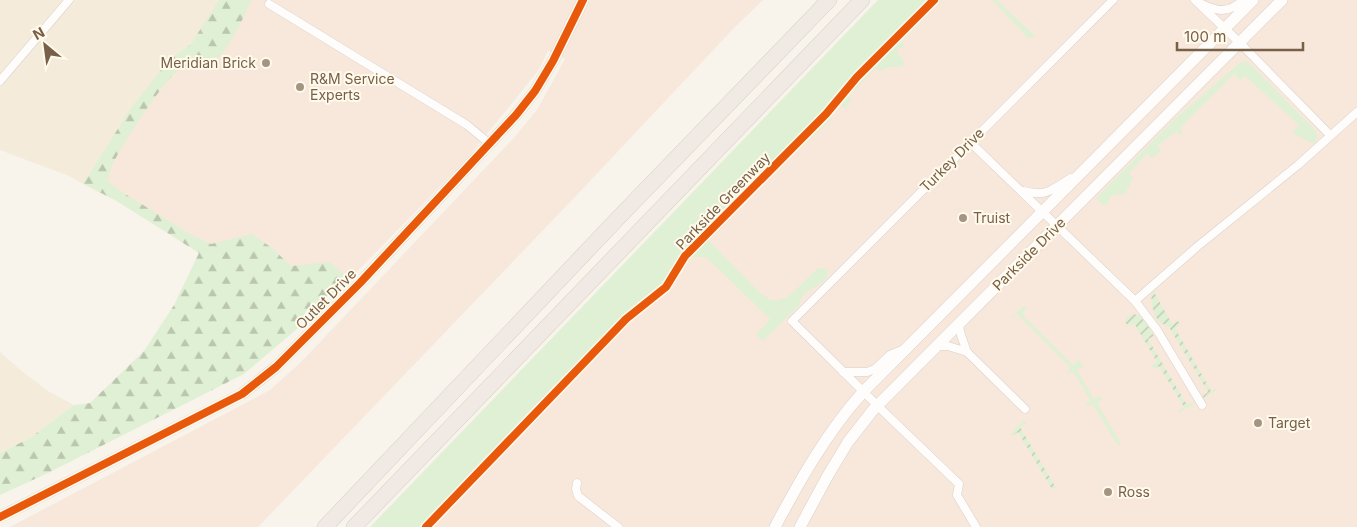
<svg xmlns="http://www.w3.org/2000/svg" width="1357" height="527" viewBox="0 0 1357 527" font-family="Inter,sans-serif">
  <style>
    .residential { fill: #f4ebdb }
    .commercial { fill: #f7e8db }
    .grass { fill: #e0f0d4 }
    .forest { fill: url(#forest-firs) }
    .garden { fill: url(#garden-furrows) }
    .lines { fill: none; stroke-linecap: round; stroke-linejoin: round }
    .street-casing { stroke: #d7d1c9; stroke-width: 9 }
    .secondary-casing { stroke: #d8d1c8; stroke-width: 12 }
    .highway-casing { stroke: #d7cfc5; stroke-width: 16 }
    .street { stroke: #fefdfc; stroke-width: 8 }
    .secondary { stroke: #fefdfc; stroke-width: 11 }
    .highway { stroke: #f1eae4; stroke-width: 15 }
    .cycleway-casing { stroke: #fffaec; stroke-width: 11 }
    .cycleway { stroke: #e8590c; stroke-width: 8 }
    .poi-dot { fill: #a59481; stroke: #fffaec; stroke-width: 2 }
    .labels { text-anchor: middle; stroke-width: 4; stroke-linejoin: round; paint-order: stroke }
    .poi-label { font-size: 14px; fill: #786048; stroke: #fffaec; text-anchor: start }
    .street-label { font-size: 14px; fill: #786048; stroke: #fffaec }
  </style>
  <defs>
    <pattern id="forest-firs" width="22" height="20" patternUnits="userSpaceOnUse" patternTransform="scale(1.25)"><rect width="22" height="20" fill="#e0f0d4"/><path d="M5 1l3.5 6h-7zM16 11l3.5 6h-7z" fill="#bac6ae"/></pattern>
    <pattern id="garden-furrows" width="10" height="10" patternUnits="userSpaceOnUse" patternTransform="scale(1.25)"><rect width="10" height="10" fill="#e0f0d4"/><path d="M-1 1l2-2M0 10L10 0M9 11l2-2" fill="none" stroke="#bac6ae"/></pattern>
  </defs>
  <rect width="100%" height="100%" fill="#f8f4eb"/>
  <g class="residential">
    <path d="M 0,0 L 219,0 L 191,44 L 168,61 L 131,108 L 83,184 L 69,176 L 0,150 Z"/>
    <path d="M 0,352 L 18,368 L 48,391 L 74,405 L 30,438 L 0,453 Z"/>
  </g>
  <g class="commercial">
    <path d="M 219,0 L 763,0 L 734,28 L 574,198 L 258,527 L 10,527 L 270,390 L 302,361 L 512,140 L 537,110 L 565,59 L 548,51 L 538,71 L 465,161 L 342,287 L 307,309 L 115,200 L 83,184 L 131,108 L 168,61 L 191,44 Z"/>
    <path d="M 925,0 L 1357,0 L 1357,527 L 415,527 Z"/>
  </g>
  <g class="grass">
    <path d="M 878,0 L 931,0 L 853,77 L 825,112 L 681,257 L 660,290 L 630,311 L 424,527 L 370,527 Z"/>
    <path d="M 937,0 L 942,0 L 898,45 L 898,46 L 903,42 L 904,44 L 904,48 L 898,48 L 897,54 L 902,57 L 904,65 L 900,67 L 889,67 L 880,71 L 876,68 L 848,97 L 851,101 L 845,108 L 840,105 L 830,116 L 832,119 L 793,155 L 708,240 L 760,293 L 771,300 L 779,300 L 789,296 L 818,268 L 826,269 L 828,272 C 827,288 801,287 800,304 L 763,341 L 756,335 L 770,319 L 706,257 L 687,257 L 790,153 L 826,115 L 856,80 Z"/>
    <path d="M 992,0 L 997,0 L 1035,36 L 1033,38 L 1028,38 Z"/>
    <path d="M 1241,62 L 1248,62 L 1316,131 L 1317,139 L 1314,144 L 1292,133 L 1299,125 L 1245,76 L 1240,80 L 1234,74 L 1180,128 L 1183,134 L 1180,135 L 1177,131 L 1158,145 L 1161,151 L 1155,156 L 1151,158 L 1147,154 L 1129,173 L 1133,178 L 1125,194 L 1114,195 L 1110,197 L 1107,204 L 1104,206 L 1096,198 L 1176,118 Z"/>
    <path d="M 1024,306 L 1027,309 L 1022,314 L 1073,365 L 1079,360 L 1083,366 L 1077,370 L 1094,399 L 1099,396 L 1102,399 L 1097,403 L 1121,444 L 1118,446 L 1093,405 L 1086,407 L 1086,404 L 1091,401 L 1073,372 L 1067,373 L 1071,368 L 1017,314 L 1011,318 L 1011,317 Z"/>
  </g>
  <path class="forest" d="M 219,0 L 252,0 C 239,24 228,58 201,70 C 195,68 188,65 182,68 C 167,74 119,149 112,166 C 110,171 109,176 108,181 L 122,192 L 190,234 L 211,244 L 252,234 L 272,248 L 291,266 L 329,262 L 343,273 L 342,287 L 307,309 L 298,328 L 244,374 L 48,473 L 0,495 L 0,453 L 30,438 L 74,405 L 90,403 L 144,351 L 174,305 L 199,253 L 115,200 L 83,184 L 131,108 L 168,61 L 191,44 Z"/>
  <g class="garden">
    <path d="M 1159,288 L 1154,292 L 1172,324 L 1178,321 L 1180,324 L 1175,328 L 1211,391 L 1217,388 L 1218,389 L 1205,398 L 1203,398 L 1203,396 L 1208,392 L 1169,327 L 1160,322 L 1155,316 L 1152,305 L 1151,293 Z"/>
    <path d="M 1133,314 C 1143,315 1149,328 1154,336 L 1148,339 L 1187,405 L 1193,402 L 1194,404 L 1180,412 L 1178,411 L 1184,407 L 1159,366 L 1153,369 L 1151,366 L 1157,362 L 1134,323 L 1128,326 L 1125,322 L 1126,318 Z"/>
    <path d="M 1024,420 L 1026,423 L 1020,427 L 1056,488 L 1052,489 L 1018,432 L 1012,436 L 1011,433 Z"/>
  </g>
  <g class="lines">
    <defs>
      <g id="street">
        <path d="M 1195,0 L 1240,43 L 1330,135"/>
        <path d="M 269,4 L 467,125 L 490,144"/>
        <path d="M 1202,4 C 1218,12 1229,13 1243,0"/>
        <path d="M 0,81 L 69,0"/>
        <path d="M 970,142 L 1135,301 L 1157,330 L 1202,405"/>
        <path d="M 1023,191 C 1047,197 1051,190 1071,178"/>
        <path d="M 1135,301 L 1198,246 L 1298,165 L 1357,112"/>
        <path d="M 959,326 L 961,335 L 967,352 L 1025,409"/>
        <path d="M 937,346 L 948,346 L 967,352"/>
        <path d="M 843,372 L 867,372 L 875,369 L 890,355 L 902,350"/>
        <path d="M 577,483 L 576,489 L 578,496 L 618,527"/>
        <path d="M 976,527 L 957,495 L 959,484 L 884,412 L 792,321 L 1113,0"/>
      </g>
      <g id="secondary">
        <path d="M 0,517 L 242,394 L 276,367 L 360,283 L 516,115 L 535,91 L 553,61 L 583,0"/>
        <path d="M 775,527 C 800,480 827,432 863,392 L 1253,0"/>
        <path d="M 800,527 L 827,477 L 848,442 L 873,410 L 1282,0"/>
      </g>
      <g id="highway">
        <path d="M 325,527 L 621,215 L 829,0"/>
        <path d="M 354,527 L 862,0"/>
      </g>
    </defs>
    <use href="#street" class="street-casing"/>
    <use href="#secondary" class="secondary-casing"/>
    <use href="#highway" class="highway-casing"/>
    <use href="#street" class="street"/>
    <use href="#secondary" class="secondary"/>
    <use href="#highway" class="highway"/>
    <defs>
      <g id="cycleway">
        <path d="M 0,517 L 242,394 L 276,367 L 360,283 L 516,115 L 535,91 L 553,61 L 583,0"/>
        <path d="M 426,527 L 626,319 L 666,287 L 685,256 L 826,114 L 857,77 L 934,0"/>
      </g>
    </defs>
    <use href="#cycleway" class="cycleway-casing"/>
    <use href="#cycleway" class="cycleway"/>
  </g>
  <g class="poi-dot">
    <circle cx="266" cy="63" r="5"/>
    <circle cx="300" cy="87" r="5"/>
    <circle cx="963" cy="218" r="5"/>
    <circle cx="1258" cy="423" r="5"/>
    <circle cx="1108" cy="492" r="5"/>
  </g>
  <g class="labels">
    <g class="poi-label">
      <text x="256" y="68" text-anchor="end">Meridian Brick</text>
      <text x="310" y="84">R&amp;M Service<tspan x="310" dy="16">Experts</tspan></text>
      <text x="973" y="223">Truist</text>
      <text x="1268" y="428">Target</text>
      <text x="1118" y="497">Ross</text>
    </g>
    <g class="street-label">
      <text transform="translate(952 160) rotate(-45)" y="5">Turkey Drive</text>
      <text transform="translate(723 201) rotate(-46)" y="5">Parkside Greenway</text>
      <text transform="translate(1029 254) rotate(-45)" y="5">Parkside Drive</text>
      <text transform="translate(326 299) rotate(-45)" y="5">Outlet Drive</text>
    </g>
  </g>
  <g transform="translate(45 45) rotate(331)" stroke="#fffaec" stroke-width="4" paint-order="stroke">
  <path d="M0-4L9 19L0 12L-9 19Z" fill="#786048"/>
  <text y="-8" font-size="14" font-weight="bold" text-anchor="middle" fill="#786048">N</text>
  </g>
  <path d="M1177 42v8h126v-8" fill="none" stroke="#786048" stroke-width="2.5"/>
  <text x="1184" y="42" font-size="15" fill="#786048" stroke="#fffaec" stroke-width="4" paint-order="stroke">100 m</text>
</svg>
